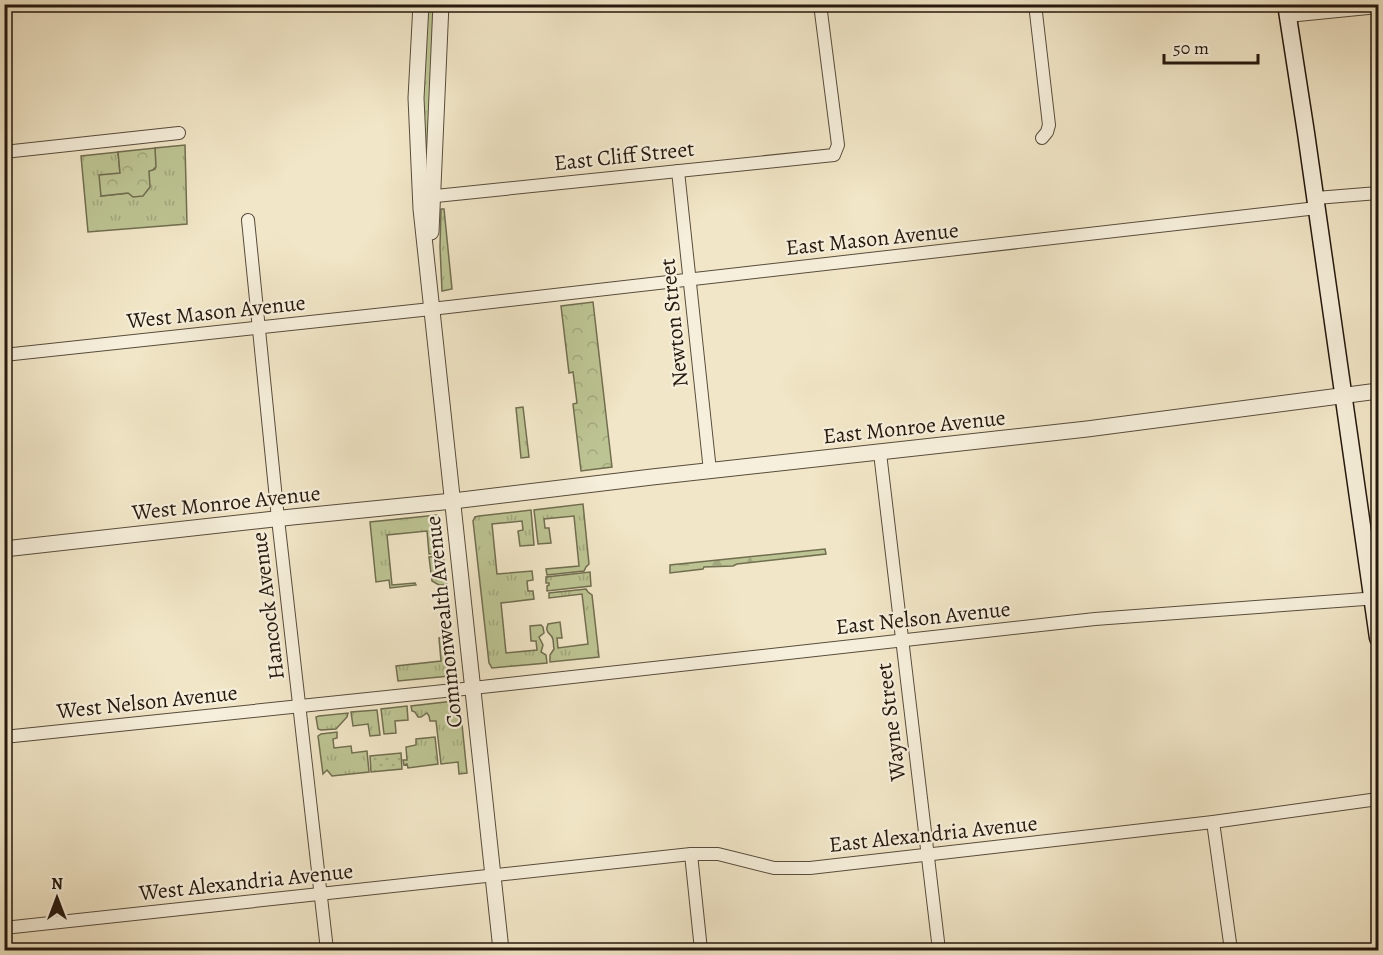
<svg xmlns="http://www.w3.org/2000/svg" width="1383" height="955" viewBox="0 0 1383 955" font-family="Alegreya,serif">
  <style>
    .grass { fill: url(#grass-tufts); stroke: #716e50; stroke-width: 1.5 }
    .forest { fill: url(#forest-firs); stroke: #716e50; stroke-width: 1.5 }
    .park { fill: url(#park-crowns); stroke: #716e50; stroke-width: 1.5 }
    .garden { fill: url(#garden-dots); stroke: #716e50; stroke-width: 1.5 }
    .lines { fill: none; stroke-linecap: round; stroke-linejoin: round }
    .minor-casing { stroke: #584c3c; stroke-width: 14 }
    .tertiary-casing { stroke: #584c3c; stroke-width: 17 }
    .secondary-casing { stroke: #25180e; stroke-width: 19 }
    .minor { stroke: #f6efdb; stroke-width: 12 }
    .tertiary { stroke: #f6efdb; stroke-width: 15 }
    .secondary { stroke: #f6efdb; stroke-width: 16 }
    .labels { text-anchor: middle; stroke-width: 4.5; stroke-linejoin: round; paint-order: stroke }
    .street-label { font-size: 22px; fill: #25180e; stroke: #f6efdb }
  </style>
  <defs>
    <pattern id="grass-tufts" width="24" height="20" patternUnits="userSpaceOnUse" patternTransform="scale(1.5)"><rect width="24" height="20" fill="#bdc493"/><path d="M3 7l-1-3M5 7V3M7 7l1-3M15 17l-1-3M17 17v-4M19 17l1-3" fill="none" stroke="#a2a87e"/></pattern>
    <pattern id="forest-firs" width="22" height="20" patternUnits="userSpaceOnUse" patternTransform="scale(1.5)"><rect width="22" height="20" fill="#bdc493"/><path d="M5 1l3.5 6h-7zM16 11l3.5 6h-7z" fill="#a2a87e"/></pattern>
    <pattern id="park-crowns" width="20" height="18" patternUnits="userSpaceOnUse" patternTransform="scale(1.5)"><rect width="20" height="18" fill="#bdc493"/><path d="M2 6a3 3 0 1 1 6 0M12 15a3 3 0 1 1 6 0" fill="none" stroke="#a2a87e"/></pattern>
    <pattern id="garden-dots" width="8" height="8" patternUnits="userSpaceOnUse" patternTransform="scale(1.5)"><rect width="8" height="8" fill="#bdc493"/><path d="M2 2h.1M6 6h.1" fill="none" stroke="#a2a87e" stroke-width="1.8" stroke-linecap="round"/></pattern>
  </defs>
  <rect width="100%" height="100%" fill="#f1e6c7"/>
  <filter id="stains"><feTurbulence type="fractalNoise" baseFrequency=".00333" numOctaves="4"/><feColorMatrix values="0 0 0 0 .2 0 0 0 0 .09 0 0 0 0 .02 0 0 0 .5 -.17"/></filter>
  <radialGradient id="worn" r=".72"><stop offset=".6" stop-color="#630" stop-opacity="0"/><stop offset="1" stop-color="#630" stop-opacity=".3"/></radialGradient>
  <g class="grass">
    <path d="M 425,5 L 439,5 L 426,182 L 422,69 Z"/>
    <path d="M 185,145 L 187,224 L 88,232 L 81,156 L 118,152 L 120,173 L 101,196 L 129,193 L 149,170 L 155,169 L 155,148 Z"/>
    <path d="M 441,209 L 444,209 L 452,289 L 442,291 L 440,247 Z"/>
    <path d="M 523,407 L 529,457 L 521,458 L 516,408 Z"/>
    <path d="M 583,504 L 589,564 L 586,567 L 584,571 L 547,575 L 546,569 L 579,566 L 574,516 L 544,519 L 545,528 L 549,528 L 551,543 L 538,544 L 534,510 Z"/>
    <path d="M 531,510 L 534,545 L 520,546 L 518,531 L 523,530 L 522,521 L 492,524 L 497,574 L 532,571 L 533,580 L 527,581 L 528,591 L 533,591 L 534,599 L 501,603 L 506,653 L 537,650 L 536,641 L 531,641 L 530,626 L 541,625 L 543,627 L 544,633 L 539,637 L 543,645 L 541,652 L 546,655 L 547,663 L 492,668 L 489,663 L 473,521 L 475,517 L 479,516 Z"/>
    <path d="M 437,515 L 440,518 L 443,553 L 429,554 L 427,531 L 387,535 L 392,585 L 415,583 L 416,585 L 390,588 L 389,580 L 376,582 L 370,522 Z"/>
    <path d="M 443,555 L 447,585 L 439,585 L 432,581 L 429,557 Z"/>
    <path d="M 590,572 L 591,586 L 547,591 L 547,586 L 549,585 L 549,583 L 546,583 L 546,577 Z"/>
    <path d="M 586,589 L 588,592 L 592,595 L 599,657 L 550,662 L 550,655 L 554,649 C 553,645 554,640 552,637 C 548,632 545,631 548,624 L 560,622 L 562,638 L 557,638 L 558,648 L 588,644 L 582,594 L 549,598 L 549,593 Z"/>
    <path d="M 452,637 L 456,672 L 450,676 L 398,681 L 396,666 L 441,661 L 439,638 Z"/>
    <path d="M 454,701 L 458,702 L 460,705 L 467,773 L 459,774 L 458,762 L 441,764 L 436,721 L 430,721 L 429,716 L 427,713 L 421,717 L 418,717 L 415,712 L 412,711 L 411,706 Z"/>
    <path d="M 407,706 L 408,720 L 395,721 L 396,733 L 384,734 L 381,709 Z"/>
    <path d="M 377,710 L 380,735 L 370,736 L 368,724 L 353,726 L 351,712 Z"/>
    <path d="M 348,713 L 347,717 L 336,729 L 321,730 L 318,729 L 316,717 L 319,716 Z"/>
    <path d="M 337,732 L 337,738 L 333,739 L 334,748 L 351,746 L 352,753 L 367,751 L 369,772 L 332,776 L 327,770 L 323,774 L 318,736 L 321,734 Z"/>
    <path d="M 435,737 L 438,764 L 408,768 L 407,764 L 404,765 L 403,760 L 407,760 L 406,747 L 416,745 L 416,739 Z"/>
  </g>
  <path class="forest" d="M 825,549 L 826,554 L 737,564 L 733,566 L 704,567 L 703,569 L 670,573 L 670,565 Z"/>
  <g class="park">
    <path d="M 155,148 L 156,167 L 153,170 L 149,171 L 150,187 L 143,196 L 133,197 L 128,193 L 101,196 L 99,175 L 120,173 L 118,152 Z"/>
    <path d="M 593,302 L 612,467 L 581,471 L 573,404 L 577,403 L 573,372 L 569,373 L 561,306 Z"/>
  </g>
  <path class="garden" d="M 401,753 L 402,769 L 371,772 L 370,756 Z"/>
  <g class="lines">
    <defs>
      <g id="minor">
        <path d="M 1035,4 L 1049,125 L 1047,132 L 1042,138"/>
        <path d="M 1288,16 L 1378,7"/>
        <path d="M 4,152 L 179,133"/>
        <path d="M 678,171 L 710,471"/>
        <path d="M 426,197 L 834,155 L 838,145 L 820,4"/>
        <path d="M 1316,198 L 1378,193"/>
        <path d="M 248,220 L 278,519 L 327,950"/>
        <path d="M 4,355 L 431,309 L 1317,208"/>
        <path d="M 880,453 L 939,950"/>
        <path d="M 4,737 L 473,688 L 1095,619 L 1378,598"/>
        <path d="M 1213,822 L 1231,950"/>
        <path d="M 691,854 L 701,950"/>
        <path d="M 4,928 L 691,854 L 718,854 L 774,868 L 810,868 L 1213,822 L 1378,799"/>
      </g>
      <g id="tertiary">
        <path d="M 421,4 L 416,98 L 421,209 L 501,950"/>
        <path d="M 431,232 L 441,4"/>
        <path d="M 4,549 L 292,517 L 453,501 L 652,477 L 1087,429 L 1378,391"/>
      </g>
      <path id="secondary" d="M 1286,4 L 1306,133 L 1378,638"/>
    </defs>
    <use href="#minor" class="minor-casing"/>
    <use href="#tertiary" class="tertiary-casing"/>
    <use href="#secondary" class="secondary-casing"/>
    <use href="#minor" class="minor"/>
    <use href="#tertiary" class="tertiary"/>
    <use href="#secondary" class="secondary"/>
  </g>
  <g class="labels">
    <g class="street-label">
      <text transform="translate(624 155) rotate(-6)" y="8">East Cliff Street</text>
      <text transform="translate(872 238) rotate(-6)" y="8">East Mason Avenue</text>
      <text transform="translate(216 311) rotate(-6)" y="8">West Mason Avenue</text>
      <text transform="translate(673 323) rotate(-96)" y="8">Newton Street</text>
      <text transform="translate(914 426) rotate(-6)" y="8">East Monroe Avenue</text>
      <text transform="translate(226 502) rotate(-6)" y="8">West Monroe Avenue</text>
      <text transform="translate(267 606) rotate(-97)" y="8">Hancock Avenue</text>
      <text transform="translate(923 617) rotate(-6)" y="8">East Nelson Avenue</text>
      <text transform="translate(443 622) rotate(-96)" y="8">Commonwealth Avenue</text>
      <text transform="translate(147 701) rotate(-6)" y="8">West Nelson Avenue</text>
      <text transform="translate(890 722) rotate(-97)" y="8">Wayne Street</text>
      <text transform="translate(933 833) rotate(-6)" y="8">East Alexandria Avenue</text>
      <text transform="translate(246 881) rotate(-6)" y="8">West Alexandria Avenue</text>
    </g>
  </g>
  <rect width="1383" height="955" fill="none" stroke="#f1e6c7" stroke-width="24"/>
  <rect x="6" y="6" width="1371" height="943" fill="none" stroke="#25180e" stroke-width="3"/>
  <rect x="12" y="12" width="1359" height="931" fill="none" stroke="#25180e" stroke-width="1.5"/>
  <g transform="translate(57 898)" stroke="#f6efdb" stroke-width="4.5" paint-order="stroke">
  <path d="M0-4.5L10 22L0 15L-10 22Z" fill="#25180e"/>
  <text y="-9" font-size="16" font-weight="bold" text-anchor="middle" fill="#25180e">N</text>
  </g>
  <path d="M1164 54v9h94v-9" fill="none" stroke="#25180e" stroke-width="3"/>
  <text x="1173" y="54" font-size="18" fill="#25180e" stroke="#f6efdb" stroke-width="4.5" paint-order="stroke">50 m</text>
  <rect width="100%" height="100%" filter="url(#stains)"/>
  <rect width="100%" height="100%" fill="url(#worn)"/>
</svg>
